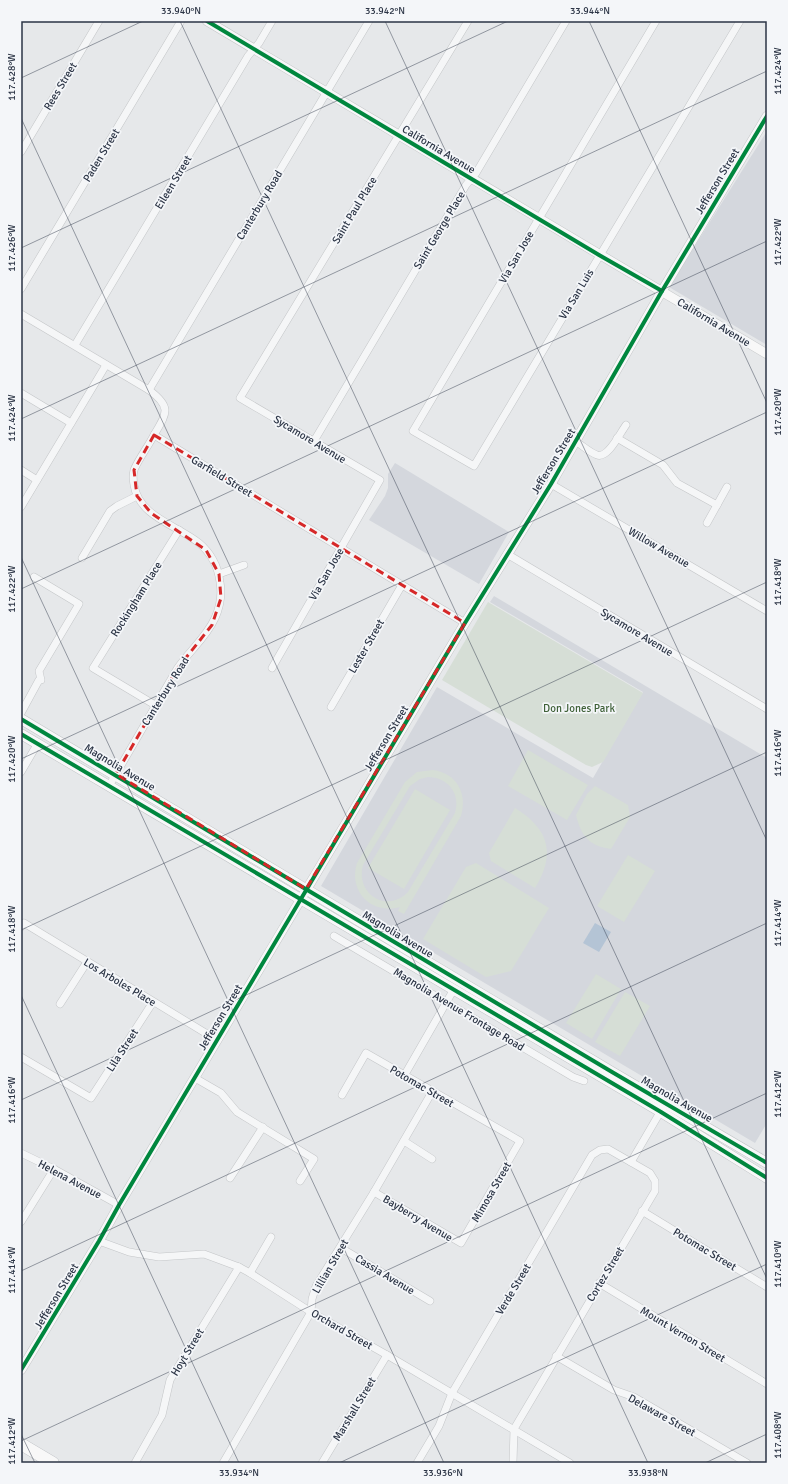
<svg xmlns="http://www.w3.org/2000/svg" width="788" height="1484" viewBox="0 0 788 1484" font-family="Signika,sans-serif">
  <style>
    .built { fill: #d4d7dd }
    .green { fill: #d6ded6; fill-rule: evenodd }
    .water { fill: #b4c4d5 }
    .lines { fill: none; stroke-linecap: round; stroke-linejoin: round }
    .street-casing { stroke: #c4c6c8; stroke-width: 8 }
    .secondary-casing { stroke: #c4c6c8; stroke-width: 10 }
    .primary-casing { stroke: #c2c5c8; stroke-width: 11 }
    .highway-casing { stroke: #b8bbbf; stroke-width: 13 }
    .street { stroke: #f5f6f7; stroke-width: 7 }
    .secondary { stroke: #f8f8f8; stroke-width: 9 }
    .primary { stroke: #f8f8f8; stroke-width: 10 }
    .highway { stroke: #f8f8f8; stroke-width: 12 }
    .cycleway-casing { stroke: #f4f6f9; stroke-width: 6 }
    .cycleway { stroke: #00873e; stroke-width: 4 }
    .marked { fill: none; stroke: #d62828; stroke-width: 3; stroke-dasharray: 8 5; stroke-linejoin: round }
    .ticks { fill: none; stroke: #2b3445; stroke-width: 1; stroke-opacity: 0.45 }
    .labels { text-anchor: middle; stroke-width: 3.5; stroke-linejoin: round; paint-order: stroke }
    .street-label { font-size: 11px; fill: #2b3445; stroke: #f4f6f9 }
    .park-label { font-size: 11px; fill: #3f6138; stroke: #f4f6f9 }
    .neatline { fill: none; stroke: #2b3445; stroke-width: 1.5 }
    .ticks-label { font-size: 10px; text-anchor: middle; fill: #2b3445 }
  </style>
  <rect width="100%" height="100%" fill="#e6e8ea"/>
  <g class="built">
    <path d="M 767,131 L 767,345 L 669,287 Z"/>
    <path d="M 395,463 L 509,532 L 479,584 L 369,520 L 385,496 L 388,488 L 388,474 Z"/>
    <path d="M 494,596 L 767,758 L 767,1123 L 755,1143 L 321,886 L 437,687 L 593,778 L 643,692 L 490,602 Z"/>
  </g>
  <g class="green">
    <path d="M 488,602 L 643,693 L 603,762 L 592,767 L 586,765 L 442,680 Z"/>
    <path d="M 528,750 L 588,785 L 567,820 L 508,786 Z"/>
    <path d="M 433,770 C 456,773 468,793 461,816 L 404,914 L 398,911 L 400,907 C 371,915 348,891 357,863 L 405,782 L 417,772 ZM 428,777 C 448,777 461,794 455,813 L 408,892 C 387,914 355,894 363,865 L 410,786 L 420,779 Z"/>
    <path d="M 595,786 L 628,805 L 630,817 L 611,849 C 589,846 581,836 576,815 L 587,794 Z"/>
    <path d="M 415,789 L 450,810 L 404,889 L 368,868 Z"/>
    <path d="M 515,808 C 549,829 556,854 535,888 L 491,861 L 489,853 Z"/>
    <path d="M 628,855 L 655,871 L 624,922 L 597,906 Z"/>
    <path d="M 476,863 L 549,908 L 511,971 L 486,977 L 423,939 L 466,867 Z"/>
    <path d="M 596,974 L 621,989 L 592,1039 L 566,1023 Z"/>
    <path d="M 625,992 L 650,1006 L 620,1056 L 595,1042 Z"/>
  </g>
  <path class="water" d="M 595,923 L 611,932 L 599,952 L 583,943 Z"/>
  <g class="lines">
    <defs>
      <g id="street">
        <path d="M 656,21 L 413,431 L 474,466 L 740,21"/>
        <path d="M 21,152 L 99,21"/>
        <path d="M 21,289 L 181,21"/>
        <path d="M 21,314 L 149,390 C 172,407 167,413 154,435 L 465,623"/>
        <path d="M 75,345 L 248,56 L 259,43 L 272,21"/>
        <path d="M 149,390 L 369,21"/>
        <path d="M 21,393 L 71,423"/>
        <path d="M 617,438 L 663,465 L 677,483 L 717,505 L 727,487"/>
        <path d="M 314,441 L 466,185 L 476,173 L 566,21"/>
        <path d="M 575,441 C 582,445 589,452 597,455 C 608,459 620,433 626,425"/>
        <path d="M 21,470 L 37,480"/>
        <path d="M 551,484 L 767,611"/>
        <path d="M 21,507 L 106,365"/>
        <path d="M 707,523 L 717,505"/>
        <path d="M 507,554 L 767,709"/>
        <path d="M 82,558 L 110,511 L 117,506 L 137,496"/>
        <path d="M 219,574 L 244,565"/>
        <path d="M 272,668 L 380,480 L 240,398 L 468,21"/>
        <path d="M 155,705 L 93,668 L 179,530"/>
        <path d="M 331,707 L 402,585"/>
        <path d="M 21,713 L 39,680 L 41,680 L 39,671 L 79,604 L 34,577"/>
        <path d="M 21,772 L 38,743"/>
        <path d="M 109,786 L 177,669 C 189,651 206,638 215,618 C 220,607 222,594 220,582 C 218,567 211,553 199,543 C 177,525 139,517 134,485 C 133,480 133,474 134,470 C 138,460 149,445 154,435"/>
        <path d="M 21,927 L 24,923 L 217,1040"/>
        <path d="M 334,936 L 573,1077 L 584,1081"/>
        <path d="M 60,1004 L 87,962"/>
        <path d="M 21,1057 L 91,1098 L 153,1002"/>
        <path d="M 404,1076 L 454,989"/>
        <path d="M 195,1078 L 221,1093 L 237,1112 L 314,1159 L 300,1181"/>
        <path d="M 342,1095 L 366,1053 L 520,1141 L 461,1243 L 374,1192"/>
        <path d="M 404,1141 L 432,1159"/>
        <path d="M 21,1153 L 54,1169 L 119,1205"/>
        <path d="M 631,1162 L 669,1097"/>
        <path d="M 230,1178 L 263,1127"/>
        <path d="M 642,1211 L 767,1287"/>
        <path d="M 21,1222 L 54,1169"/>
        <path d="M 99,1241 L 129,1252 L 159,1257 L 204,1254 L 239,1267 L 250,1273 L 311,1312 L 387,1355 L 570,1463"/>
        <path d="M 341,1248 L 430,1301"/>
        <path d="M 250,1273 L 271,1237"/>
        <path d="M 599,1283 L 767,1384"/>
        <path d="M 556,1356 L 614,1390 L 634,1397 L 747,1463"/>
        <path d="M 135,1463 L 162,1415 L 170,1380 L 239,1267"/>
        <path d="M 223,1463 L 311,1312 L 312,1299 L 316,1286 L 374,1192 L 432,1092"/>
        <path d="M 322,1463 L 387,1355"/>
        <path d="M 417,1463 L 439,1426 L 452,1393 L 592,1155 L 600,1150 L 608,1149 L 650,1173 L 655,1181 L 655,1191 L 514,1429 L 513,1463"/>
      </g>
      <g id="secondary">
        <path d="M 207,21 L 767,354"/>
        <path d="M 21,1370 L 99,1241 L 119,1205 L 465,623 L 551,484 L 662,291 L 767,116"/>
      </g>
      <g id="primary">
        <path d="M 21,719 L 612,1072 L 767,1163"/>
        <path d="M 21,734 L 661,1112 L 767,1178"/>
      </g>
      <path id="highway" d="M 21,1444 L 53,1463"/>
    </defs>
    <use href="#street" class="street-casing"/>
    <use href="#secondary" class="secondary-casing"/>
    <use href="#primary" class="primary-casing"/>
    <use href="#highway" class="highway-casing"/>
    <use href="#street" class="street"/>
    <use href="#secondary" class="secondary"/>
    <use href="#primary" class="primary"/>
    <use href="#highway" class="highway"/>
    <defs>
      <g id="cycleway">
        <path d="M 207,21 L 599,255 L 662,291"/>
        <path d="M 21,719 L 612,1072 L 767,1163"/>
        <path d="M 21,734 L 661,1112 L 767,1178"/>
        <path d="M 21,1370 L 99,1241 L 119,1205 L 465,623 L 551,484 L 662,291 L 767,116"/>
      </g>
    </defs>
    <use href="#cycleway" class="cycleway-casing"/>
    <use href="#cycleway" class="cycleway"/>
  </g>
  <path class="marked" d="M 154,435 L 465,623 L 306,889 L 116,774 L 177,669 L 212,625 L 221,598 L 219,574 L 206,550 L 151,513 L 137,496 L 134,470 Z"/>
  <path class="ticks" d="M 180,21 L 767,1279M 385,21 L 767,841M 589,21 L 767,403M 21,78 L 143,21M 21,118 L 648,1463M 21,248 L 508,21M 21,419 L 767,71M 21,557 L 444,1463M 21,589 L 767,241M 21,759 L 767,412M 21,930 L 767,582M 21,995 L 239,1463M 21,1100 L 767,752M 21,1271 L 767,923M 21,1434 L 35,1463M 21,1441 L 767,1093M 339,1463 L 767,1264M 705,1463 L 767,1434"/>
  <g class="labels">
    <g class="street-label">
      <text transform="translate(60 86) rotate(-59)" y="4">Rees Street</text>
      <text transform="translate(439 149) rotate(31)" y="4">California Avenue</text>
      <text transform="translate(101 155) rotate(-59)" y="4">Paden Street</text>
      <text transform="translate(717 181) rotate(-59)" y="4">Jefferson Street</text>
      <text transform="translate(173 182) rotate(-59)" y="4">Eileen Street</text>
      <text transform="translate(259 205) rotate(-59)" y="4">Canterbury Road</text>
      <text transform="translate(354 210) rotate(-59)" y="4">Saint Paul Place</text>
      <text transform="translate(439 230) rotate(-59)" y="4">Saint George Place</text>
      <text transform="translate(516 257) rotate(-60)" y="4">Via San Jose</text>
      <text transform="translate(576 294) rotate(-59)" y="4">Via San Luis</text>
      <text transform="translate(714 322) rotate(31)" y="4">California Avenue</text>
      <text transform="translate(310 439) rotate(31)" y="4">Sycamore Avenue</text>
      <text transform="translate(553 461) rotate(-59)" y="4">Jefferson Street</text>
      <text transform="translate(222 476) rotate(31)" y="4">Garfield Street</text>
      <text transform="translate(659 547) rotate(30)" y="4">Willow Avenue</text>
      <text transform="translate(326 574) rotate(-60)" y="4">Via San Jose</text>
      <text transform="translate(136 599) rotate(-58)" y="4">Rockingham Place</text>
      <text transform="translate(637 632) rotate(31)" y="4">Sycamore Avenue</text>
      <text transform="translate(366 646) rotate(-60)" y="4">Lester Street</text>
      <text transform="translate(165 691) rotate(-58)" y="4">Canterbury Road</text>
      <text transform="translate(386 738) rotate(-59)" y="4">Jefferson Street</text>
      <text transform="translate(120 767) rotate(31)" y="4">Magnolia Avenue</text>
      <text transform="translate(398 934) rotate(31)" y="4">Magnolia Avenue</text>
      <text transform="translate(120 982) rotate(31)" y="4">Los Arboles Place</text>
      <text transform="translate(459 1009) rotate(31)" y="4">Magnolia Avenue Frontage Road</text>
      <text transform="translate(220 1017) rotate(-59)" y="4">Jefferson Street</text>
      <text transform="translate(122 1050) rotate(-57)" y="4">Lila Street</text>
      <text transform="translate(422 1086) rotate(30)" y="4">Potomac Street</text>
      <text transform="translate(677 1099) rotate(30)" y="4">Magnolia Avenue</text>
      <text transform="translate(70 1179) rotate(28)" y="4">Helena Avenue</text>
      <text transform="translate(491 1192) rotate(-60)" y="4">Mimosa Street</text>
      <text transform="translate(418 1218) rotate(31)" y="4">Bayberry Avenue</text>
      <text transform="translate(705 1249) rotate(31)" y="4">Potomac Street</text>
      <text transform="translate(330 1266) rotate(-60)" y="4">Lillian Street</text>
      <text transform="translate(385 1274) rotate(31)" y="4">Cassia Avenue</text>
      <text transform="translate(605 1274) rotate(-59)" y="4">Cortez Street</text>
      <text transform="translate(513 1289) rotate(-59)" y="4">Verde Street</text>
      <text transform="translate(56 1296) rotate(-59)" y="4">Jefferson Street</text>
      <text transform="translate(342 1329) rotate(30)" y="4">Orchard Street</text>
      <text transform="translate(683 1334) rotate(31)" y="4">Mount Vernon Street</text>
      <text transform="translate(187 1352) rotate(-59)" y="4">Hoyt Street</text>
      <text transform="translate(354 1409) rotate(-59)" y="4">Marshall Street</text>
      <text transform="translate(662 1415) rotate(29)" y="4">Delaware Street</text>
    </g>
    <g class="park-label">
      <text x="579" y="712">Don Jones Park</text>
    </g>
  </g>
  <rect width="788" height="1484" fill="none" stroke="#f4f6f9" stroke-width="44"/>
  <rect x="22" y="22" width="744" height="1440" class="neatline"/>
  <g class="ticks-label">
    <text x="181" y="14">33.940°N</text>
    <text x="385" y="14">33.942°N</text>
    <text x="590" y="14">33.944°N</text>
    <text transform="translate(777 71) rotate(-90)" y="4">117.424°W</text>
    <text transform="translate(11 77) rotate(-90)" y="4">117.428°W</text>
    <text transform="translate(777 242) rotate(-90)" y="4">117.422°W</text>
    <text transform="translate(11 248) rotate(-90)" y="4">117.426°W</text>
    <text transform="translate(777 412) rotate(-90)" y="4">117.420°W</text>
    <text transform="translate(11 418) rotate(-90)" y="4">117.424°W</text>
    <text transform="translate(777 582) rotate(-90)" y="4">117.418°W</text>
    <text transform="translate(11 589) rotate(-90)" y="4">117.422°W</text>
    <text transform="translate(777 753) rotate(-90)" y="4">117.416°W</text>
    <text transform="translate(11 759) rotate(-90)" y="4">117.420°W</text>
    <text transform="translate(777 923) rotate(-90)" y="4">117.414°W</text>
    <text transform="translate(11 929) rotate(-90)" y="4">117.418°W</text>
    <text transform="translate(777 1094) rotate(-90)" y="4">117.412°W</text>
    <text transform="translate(11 1100) rotate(-90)" y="4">117.416°W</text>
    <text transform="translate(777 1264) rotate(-90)" y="4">117.410°W</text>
    <text transform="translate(11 1270) rotate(-90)" y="4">117.414°W</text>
    <text transform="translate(777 1435) rotate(-90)" y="4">117.408°W</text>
    <text transform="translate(11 1441) rotate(-90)" y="4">117.412°W</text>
    <text x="239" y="1476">33.934°N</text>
    <text x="443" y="1476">33.936°N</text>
    <text x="648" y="1476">33.938°N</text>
  </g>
</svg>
